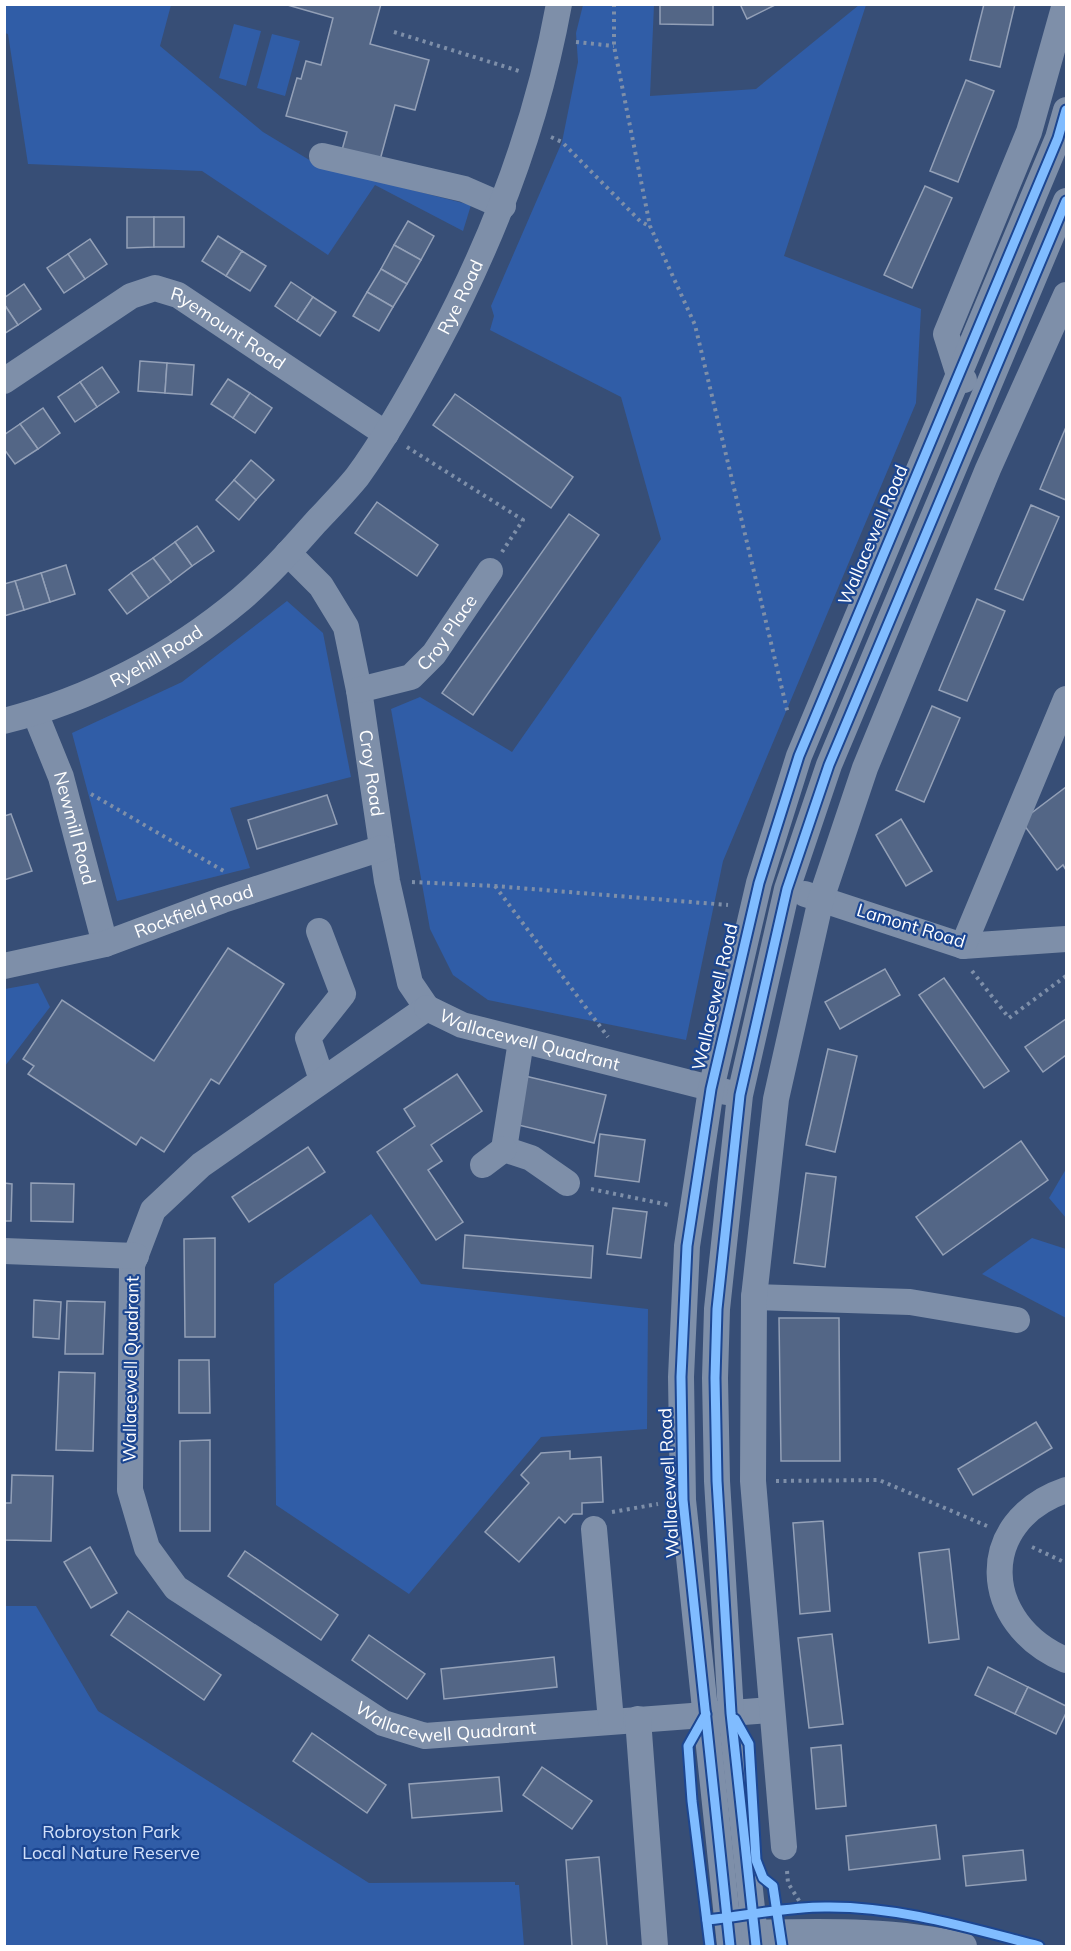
<svg xmlns="http://www.w3.org/2000/svg" width="1071" height="1951" viewBox="0 0 1071 1951" font-family="Mulish,sans-serif">
  <style>
    .green { fill: #305da7 }
    .building { fill: #536686; stroke: #93a0b7; stroke-width: 1.5 }
    .lines { fill: none; stroke-linecap: round; stroke-linejoin: round }
    .path { stroke: #7e8fa9; stroke-width: 4; stroke-dasharray: 3 4.5; stroke-linecap: butt }
    .minor { stroke: #7e8fa9; stroke-width: 26 }
    .cycleway-casing { stroke: #1c4691; stroke-width: 13 }
    .cycleway { stroke: #80bcff; stroke-width: 9 }
    .labels { text-anchor: middle; stroke-width: 4.5; stroke-linejoin: round; paint-order: stroke }
    .street-label { font-size: 18px; fill: #fff; stroke: #1c4691 }
    .park-label { font-size: 18px; fill: #d2e1fa; stroke: #1c4691 }
  </style>
  <rect width="100%" height="100%" fill="#374e76"/>
  <g class="green">
    <path d="M 5,5 L 171,5 L 160,46 L 263,132 L 321,167 L 471,205 L 463,231 L 375,185 L 328,255 L 202,171 L 28,164 L 8,34 L 5,33 Z"/>
    <path d="M 583,5 L 654,5 L 650,96 L 756,89 L 859,5 L 866,5 L 784,256 L 921,309 L 916,403 L 723,861 L 686,1040 L 488,1000 L 453,975 L 430,929 L 391,709 L 420,697 L 512,752 L 661,539 L 621,397 L 490,330 L 494,316 L 491,306 L 562,142 L 578,62 L 576,33 Z"/>
    <path d="M 234,24 L 261,31 L 246,86 L 219,78 Z"/>
    <path d="M 272,34 L 300,41 L 285,96 L 257,88 Z"/>
    <path d="M 287,601 L 323,633 L 351,777 L 230,808 L 250,868 L 117,901 L 72,733 L 182,682 Z"/>
    <path d="M 38,983 L 50,1007 L 5,1066 L 5,989 Z"/>
    <path d="M 1066,1169 L 1066,1218 L 1049,1198 Z"/>
    <path d="M 371,1214 L 421,1284 L 648,1309 L 647,1429 L 541,1437 L 409,1594 L 276,1505 L 274,1284 Z"/>
    <path d="M 1032,1238 L 1066,1249 L 1066,1318 L 982,1274 Z"/>
    <path d="M 5,1606 L 36,1606 L 98,1711 L 369,1883 L 515,1882 L 515,1885 L 519,1885 L 524,1946 L 5,1946 Z"/>
  </g>
  <g class="building">
    <path d="M 284,4 L 381,4 L 370,44 L 429,60 L 415,110 L 395,105 L 380,160 L 342,150 L 347,132 L 286,116 L 297,78 L 301,79 L 306,61 L 321,65 L 333,18 Z"/>
    <path d="M 660,4 L 713,4 L 713,25 L 660,24 Z"/>
    <path d="M 740,4 L 777,4 L 747,19 Z"/>
    <path d="M 984,4 L 1015,4 L 1000,67 L 970,60 Z"/>
    <path d="M 966,80 L 994,91 L 958,182 L 930,171 Z"/>
    <path d="M 925,186 L 952,198 L 912,288 L 884,275 Z"/>
    <path d="M 127,217 L 154,217 L 154,247 L 127,248 Z"/>
    <rect x="154" y="217" width="30" height="30"/>
    <path d="M 408,221 L 434,236 L 421,260 L 394,245 Z"/>
    <path d="M 218,236 L 242,251 L 226,276 L 202,261 Z"/>
    <path d="M 90,239 L 107,264 L 85,279 L 68,254 Z"/>
    <path d="M 394,245 L 421,260 L 407,284 L 381,269 Z"/>
    <path d="M 242,251 L 266,266 L 250,291 L 226,276 Z"/>
    <path d="M 68,254 L 85,279 L 64,293 L 47,268 Z"/>
    <path d="M 381,269 L 407,284 L 393,307 L 367,292 Z"/>
    <path d="M 291,282 L 313,297 L 297,321 L 275,306 Z"/>
    <path d="M 24,284 L 41,309 L 18,325 L 4,304 L 4,298 Z"/>
    <path d="M 367,292 L 393,307 L 379,331 L 353,316 Z"/>
    <path d="M 313,297 L 336,312 L 320,336 L 297,321 Z"/>
    <path d="M 4,304 L 18,325 L 4,334 Z"/>
    <path d="M 140,361 L 167,363 L 165,393 L 138,391 Z"/>
    <path d="M 167,363 L 194,365 L 192,395 L 165,393 Z"/>
    <path d="M 102,367 L 119,392 L 97,407 L 80,382 Z"/>
    <path d="M 228,379 L 250,393 L 233,418 L 211,404 Z"/>
    <path d="M 80,382 L 97,407 L 75,422 L 58,397 Z"/>
    <path d="M 250,393 L 272,408 L 255,433 L 233,418 Z"/>
    <path d="M 455,394 L 573,477 L 551,508 L 433,425 Z"/>
    <path d="M 43,408 L 60,433 L 38,449 L 20,424 Z"/>
    <path d="M 20,424 L 38,449 L 15,464 L 4,449 L 4,435 Z"/>
    <path d="M 1066,427 L 1066,500 L 1040,489 Z"/>
    <path d="M 251,460 L 274,480 L 256,500 L 234,480 Z"/>
    <path d="M 234,480 L 256,500 L 239,520 L 216,500 Z"/>
    <path d="M 377,502 L 438,545 L 417,576 L 355,533 Z"/>
    <path d="M 1031,505 L 1059,517 L 1023,600 L 995,589 Z"/>
    <path d="M 569,514 L 599,535 L 473,715 L 442,693 Z"/>
    <path d="M 197,526 L 214,551 L 192,566 L 175,542 Z"/>
    <path d="M 175,542 L 192,566 L 171,582 L 153,558 Z"/>
    <path d="M 153,558 L 171,582 L 149,598 L 131,573 Z"/>
    <path d="M 66,565 L 75,594 L 50,602 L 41,573 Z"/>
    <path d="M 41,573 L 50,602 L 24,610 L 15,581 Z"/>
    <path d="M 131,573 L 149,598 L 127,614 L 109,590 Z"/>
    <path d="M 15,581 L 24,610 L 4,616 L 4,584 Z"/>
    <path d="M 977,599 L 1005,611 L 967,701 L 939,690 Z"/>
    <path d="M 932,706 L 960,718 L 924,802 L 896,790 Z"/>
    <path d="M 1066,787 L 1066,870 L 1063,865 L 1057,870 L 1021,821 Z"/>
    <path d="M 327,795 L 337,824 L 257,849 L 248,820 Z"/>
    <path d="M 11,814 L 32,871 L 4,880 L 4,816 Z"/>
    <path d="M 901,819 L 932,871 L 906,886 L 876,835 Z"/>
    <path d="M 228,948 L 284,984 L 219,1084 L 211,1079 L 164,1152 L 141,1137 L 136,1145 L 28,1074 L 34,1066 L 23,1059 L 62,1000 L 154,1061 Z"/>
    <path d="M 885,969 L 900,995 L 840,1029 L 825,1002 Z"/>
    <path d="M 944,978 L 1009,1071 L 984,1088 L 919,995 Z"/>
    <path d="M 1066,1019 L 1066,1055 L 1043,1072 L 1025,1047 Z"/>
    <path d="M 828,1049 L 857,1056 L 835,1152 L 806,1145 Z"/>
    <path d="M 457,1074 L 482,1111 L 431,1145 L 442,1161 L 428,1170 L 463,1222 L 436,1240 L 377,1152 L 415,1126 L 404,1109 Z"/>
    <path d="M 525,1076 L 606,1095 L 594,1143 L 514,1124 Z"/>
    <path d="M 600,1134 L 645,1140 L 639,1182 L 595,1176 Z"/>
    <path d="M 1021,1141 L 1048,1180 L 943,1255 L 916,1217 Z"/>
    <path d="M 308,1147 L 325,1172 L 249,1222 L 232,1197 Z"/>
    <path d="M 806,1173 L 836,1177 L 825,1267 L 794,1263 Z"/>
    <path d="M 4,1183 L 12,1184 L 11,1221 L 4,1221 Z"/>
    <path d="M 31,1183 L 74,1184 L 73,1222 L 31,1221 Z"/>
    <path d="M 613,1208 L 647,1212 L 641,1258 L 607,1254 Z"/>
    <path d="M 465,1235 L 593,1246 L 591,1278 L 463,1268 Z"/>
    <path d="M 215,1238 L 215,1337 L 185,1337 L 184,1239 Z"/>
    <path d="M 34,1300 L 61,1302 L 59,1339 L 33,1337 Z"/>
    <path d="M 67,1301 L 105,1302 L 103,1354 L 65,1354 Z"/>
    <path d="M 779,1318 L 839,1318 L 840,1461 L 781,1461 Z"/>
    <path d="M 179,1360 L 209,1360 L 210,1413 L 179,1413 Z"/>
    <path d="M 59,1372 L 95,1373 L 93,1451 L 56,1450 Z"/>
    <path d="M 1036,1422 L 1052,1448 L 973,1495 L 958,1469 Z"/>
    <path d="M 210,1440 L 210,1531 L 180,1531 L 180,1441 Z"/>
    <path d="M 570,1451 L 570,1459 L 601,1457 L 603,1502 L 582,1503 L 582,1514 L 573,1514 L 565,1523 L 559,1517 L 519,1562 L 485,1532 L 529,1483 L 521,1475 L 541,1453 Z"/>
    <path d="M 12,1475 L 53,1476 L 51,1541 L 4,1540 L 4,1503 L 11,1503 Z"/>
    <path d="M 823,1521 L 830,1611 L 800,1614 L 793,1523 Z"/>
    <path d="M 90,1547 L 117,1593 L 91,1608 L 64,1562 Z"/>
    <path d="M 949,1549 L 959,1639 L 929,1643 L 919,1553 Z"/>
    <path d="M 245,1551 L 338,1615 L 321,1640 L 228,1576 Z"/>
    <path d="M 128,1611 L 221,1675 L 204,1700 L 111,1635 Z"/>
    <path d="M 832,1634 L 843,1724 L 809,1728 L 798,1638 Z"/>
    <path d="M 369,1635 L 425,1674 L 407,1699 L 352,1660 Z"/>
    <path d="M 554,1657 L 557,1687 L 444,1699 L 441,1669 Z"/>
    <path d="M 988,1667 L 1028,1687 L 1015,1714 L 975,1695 Z"/>
    <path d="M 1028,1687 L 1066,1706 L 1066,1713 L 1056,1734 L 1015,1714 Z"/>
    <path d="M 312,1733 L 386,1785 L 367,1813 L 293,1761 Z"/>
    <path d="M 841,1745 L 846,1806 L 816,1809 L 811,1748 Z"/>
    <path d="M 542,1767 L 592,1801 L 572,1829 L 523,1795 Z"/>
    <path d="M 499,1777 L 502,1811 L 412,1818 L 409,1784 Z"/>
    <path d="M 936,1825 L 940,1859 L 849,1870 L 846,1836 Z"/>
    <path d="M 1023,1850 L 1026,1880 L 966,1886 L 963,1856 Z"/>
    <path d="M 599,1857 L 607,1946 L 572,1946 L 566,1860 Z"/>
  </g>
  <g class="lines">
    <g class="path">
      <path d="M 614,4 L 614,46 L 650,226 L 695,325 L 788,714"/>
      <path d="M 394,32 L 519,71"/>
      <path d="M 576,42 L 614,46"/>
      <path d="M 551,137 L 562,142 L 640,221 L 649,226"/>
      <path d="M 407,447 L 523,520 L 502,552"/>
      <path d="M 91,794 L 227,873"/>
      <path d="M 412,882 L 495,886 L 728,905"/>
      <path d="M 495,886 L 608,1037"/>
      <path d="M 972,971 L 1009,1018 L 1066,976"/>
      <path d="M 591,1189 L 669,1205"/>
      <path d="M 776,1481 L 879,1480 L 987,1526"/>
      <path d="M 612,1512 L 658,1504"/>
      <path d="M 1032,1547 L 1066,1563"/>
      <path d="M 787,1871 L 788,1883 L 803,1907"/>
    </g>
    <g class="minor">
      <path d="M 322,156 L 464,189 L 503,206"/>
      <path d="M 964,380 L 959,375 L 946,334 L 1029,132 L 1065,4"/>
      <path id="s1" d="M 4,381 L 131,296 L 155,288 L 178,295 L 386,434"/>
      <path id="s2" d="M 288,553 L 321,586 L 346,627 L 359,690 L 387,881 L 410,983 L 427,1008"/>
      <path id="s3" d="M 359,690 L 411,677 L 434,654 L 490,571"/>
      <path id="s4" d="M 35,713 L 61,777 L 105,944"/>
      <path id="s5" d="M 4,721 C 91,699 173,656 241,599 C 268,576 292,549 315,523 C 329,508 344,493 357,477 C 387,436 412,391 436,346 C 494,238 537,125 559,4"/>
      <path d="M 805,894 L 963,946 L 1066,939"/>
      <path d="M 319,931 L 343,994 L 308,1038 L 322,1080"/>
      <path d="M 963,946 L 1066,699"/>
      <path id="s6" d="M 4,966 L 105,944 L 223,900 L 382,848"/>
      <path id="s7" d="M 427,1008 L 201,1165 L 153,1210 L 132,1265 L 130,1490 L 147,1548 L 176,1588 L 383,1723 L 425,1736 L 771,1710"/>
      <path id="s8" d="M 427,1008 L 462,1025 L 726,1092"/>
      <path d="M 521,1041 L 504,1149 L 531,1158 L 567,1183"/>
      <path d="M 483,1165 L 504,1149"/>
      <path d="M 4,1251 L 136,1256"/>
      <path d="M 754,1297 L 910,1302 L 1017,1320"/>
      <path d="M 1066,1490 C 975,1521 980,1624 1066,1660"/>
      <path d="M 594,1529 L 611,1721"/>
      <path d="M 638,1719 L 655,1946"/>
      <path d="M 784,1847 L 753,1481 L 754,1297 L 776,1099 L 821,899 L 865,768 L 988,469 L 1066,295"/>
      <path d="M 738,1933 C 813,1932 890,1928 964,1946"/>
      <path d="M 730,1946 L 683,1500 L 681,1377 L 687,1246 L 711,1089 L 759,883 L 799,756 L 1058,138 L 1066,110"/>
      <path d="M 756,1946 L 731,1713 L 717,1481 L 715,1378 L 717,1309 L 740,1095 L 787,889 L 829,765 L 1066,201"/>
    </g>
    <defs>
      <g id="cycleway">
        <path d="M 706,1714 L 688,1746 L 692,1801 L 710,1946"/>
        <path d="M 735,1719 L 749,1744 L 756,1860 L 763,1878 L 773,1886 L 782,1946"/>
        <path d="M 707,1920 C 746,1916 784,1907 825,1907 C 898,1906 969,1928 1039,1946"/>
        <path d="M 730,1946 L 683,1500 L 681,1377 L 687,1246 L 711,1089 L 759,883 L 799,756 L 1058,138 L 1066,110"/>
        <path d="M 756,1946 L 731,1713 L 717,1481 L 715,1378 L 717,1309 L 740,1095 L 787,889 L 829,765 L 1066,201"/>
      </g>
    </defs>
    <use href="#cycleway" class="cycleway-casing"/>
    <use href="#cycleway" class="cycleway"/>
  </g>
  <g class="labels">
    <g class="street-label">
      <text dy="6" stroke="none"><textPath href="#s5" startOffset="645">Rye Road</textPath></text>
      <text dy="6" stroke="none"><textPath href="#s1" startOffset="262">Ryemount Road</textPath></text>
      <text transform="translate(873 535) rotate(-67)" y="6">Wallacewell Road</text>
      <text dy="6" stroke="none"><textPath href="#s3" startOffset="111">Croy Place</textPath></text>
      <text dy="6" stroke="none"><textPath href="#s5" startOffset="166">Ryehill Road</textPath></text>
      <text dy="6" stroke="none"><textPath href="#s2" startOffset="243">Croy Road</textPath></text>
      <text dy="6" stroke="none"><textPath href="#s4" startOffset="122">Newmill Road</textPath></text>
      <text dy="6" stroke="none"><textPath href="#s6" startOffset="198">Rockfield Road</textPath></text>
      <text transform="translate(911 926) rotate(17)" y="6">Lamont Road</text>
      <text transform="translate(715 997) rotate(-77)" y="6">Wallacewell Road</text>
      <text dy="6" stroke="none"><textPath href="#s8" startOffset="108">Wallacewell Quadrant</textPath></text>
      <text transform="translate(131 1369) rotate(-89)" y="6">Wallacewell Quadrant</text>
      <text transform="translate(669 1483) rotate(-93)" y="6">Wallacewell Road</text>
      <text dy="6" stroke="none"><textPath href="#s7" startOffset="1044">Wallacewell Quadrant</textPath></text>
    </g>
    <g class="park-label">
      <text x="111" y="1838">Robroyston Park<tspan x="111" dy="21">Local Nature Reserve</tspan></text>
    </g>
  </g>
  <rect width="1071" height="1951" fill="none" stroke="#ffffff" stroke-width="12"/>
</svg>
